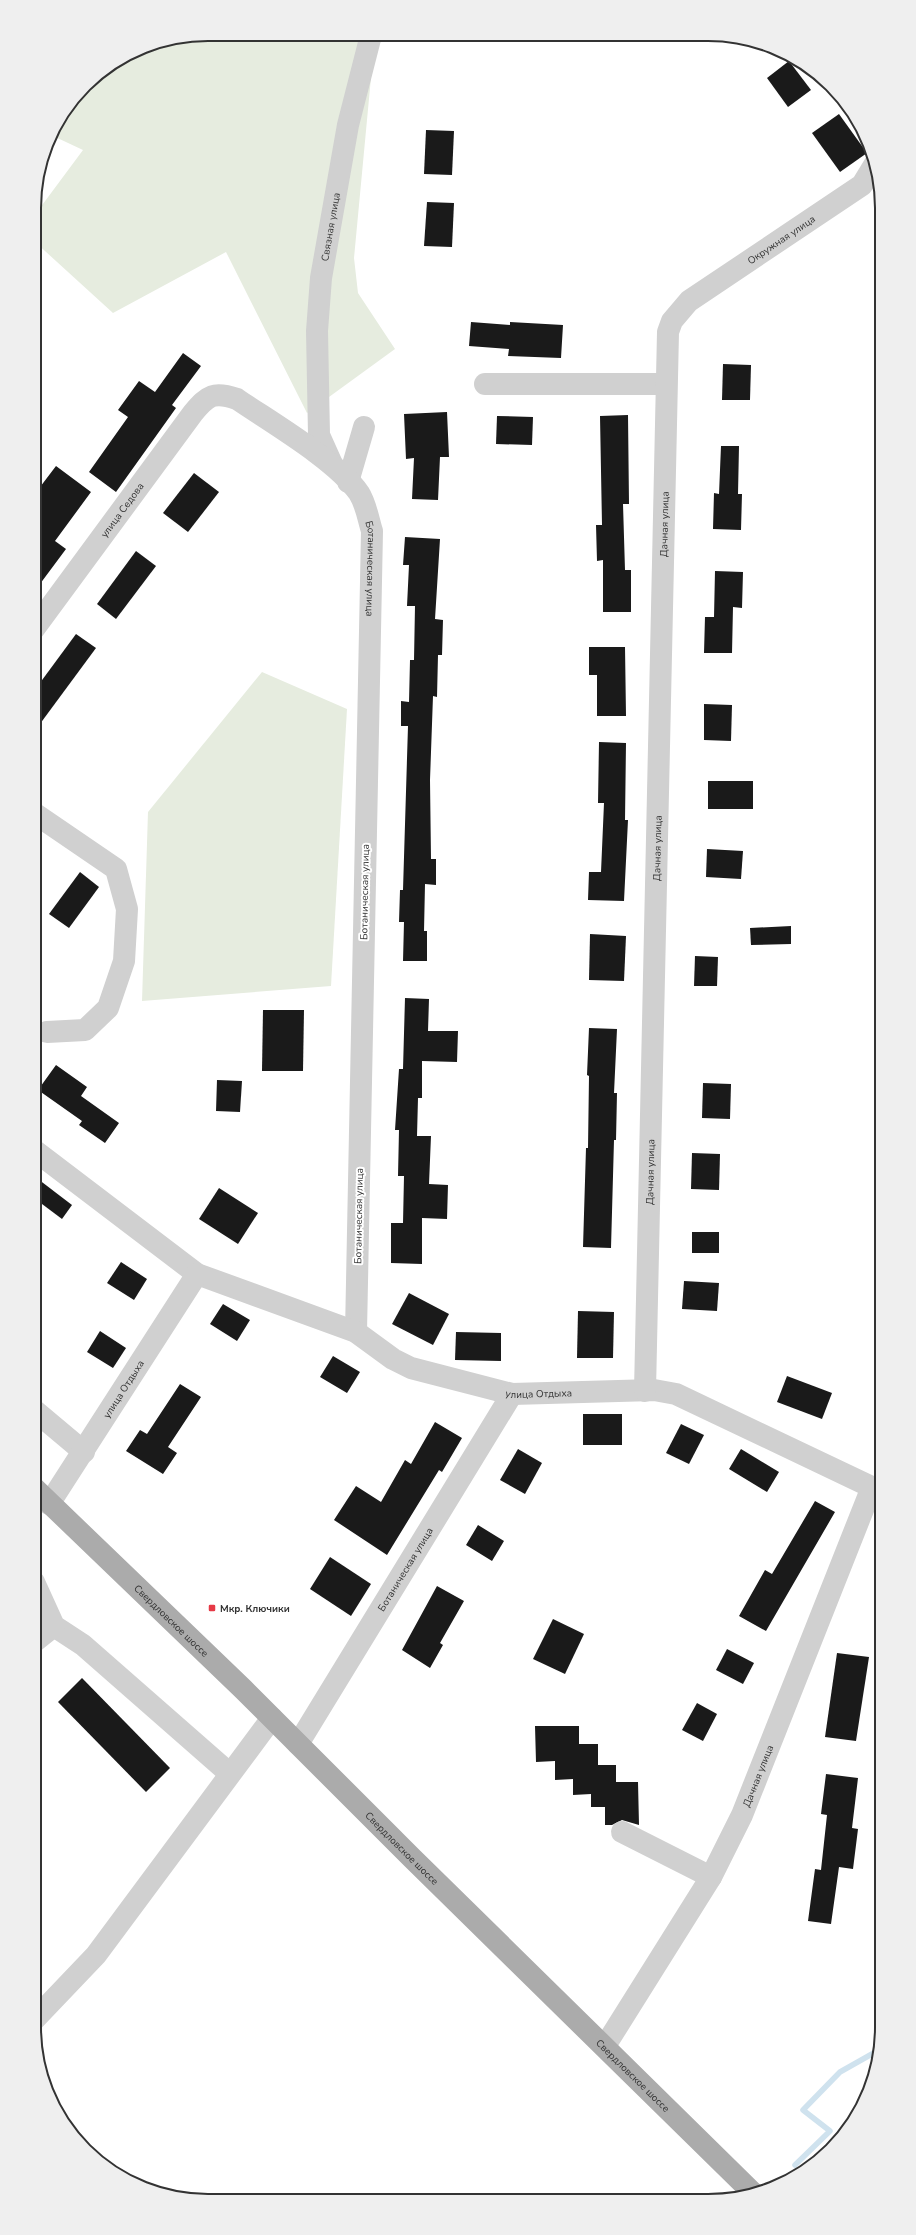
<svg xmlns="http://www.w3.org/2000/svg" width="916" height="2235" viewBox="0 0 916 2235" font-family="'Nunito Sans',sans-serif">
  <style>
    .green { fill: #e6ecdf }
    .lines { fill: none; stroke-linecap: round; stroke-linejoin: round }
    .stream { stroke: #cfe2ee; stroke-width: 5.5 }
    .building { fill: #1a1a1a }
    .minor { stroke: #d0d0d0; stroke-width: 22 }
    .major { stroke: #ababab; stroke-width: 22 }
    .poi-dot { fill: #e63946; stroke: #fff; stroke-width: 1.5 }
    .labels { text-anchor: middle; stroke-width: 4; stroke-linejoin: round; paint-order: stroke }
    .street-label { font-size: 10px; fill: #333; stroke: #fff }
    .poi-label { font-size: 10px; font-weight: bold; fill: #333; stroke: #fff; text-anchor: start }
    .rim { fill: none; stroke: #333; stroke-width: 2 }
  </style>
  <rect width="100%" height="100%" fill="#fff"/>
  <g class="green">
    <path d="M 208,34 L 375,35 L 354,258 L 358,293 L 395,349 L 307,413 L 226,252 L 113,313 L 34,241 L 34,216 L 83,150 L 51,135 L 52,131 L 93,77 L 141,47 Z"/>
    <path d="M 262,672 L 347,709 L 331,986 L 142,1001 L 148,812 Z"/>
  </g>
  <g class="lines">
    <path class="stream" d="M 795,2165 L 830,2131 L 803,2110 L 840,2072 L 879,2050"/>
  </g>
  <g class="building">
    <path d="M 789,61 L 811,90 L 788,107 L 767,78 Z"/>
    <path d="M 839,114 L 867,153 L 840,172 L 812,133 Z"/>
    <path d="M 426,130 L 454,131 L 452,175 L 424,174 Z"/>
    <path d="M 427,202 L 454,203 L 452,247 L 424,246 Z"/>
    <path d="M 471,322 L 510,325 L 510,322 L 563,325 L 561,358 L 508,356 L 509,349 L 469,346 Z"/>
    <path d="M 183,353 L 201,366 L 172,405 L 176,408 L 116,492 L 89,472 L 128,417 L 118,410 L 139,381 L 155,392 Z"/>
    <path d="M 723,364 L 751,365 L 750,400 L 722,400 Z"/>
    <path d="M 447,412 L 449,457 L 440,457 L 438,500 L 412,499 L 414,458 L 406,459 L 404,414 Z"/>
    <path d="M 628,415 L 629,504 L 623,504 L 625,570 L 631,570 L 631,612 L 603,612 L 603,560 L 597,561 L 596,525 L 602,525 L 600,416 Z"/>
    <path d="M 497,416 L 533,417 L 532,445 L 496,444 Z"/>
    <path d="M 721,446 L 739,446 L 738,494 L 742,494 L 741,530 L 713,529 L 714,493 L 719,494 Z"/>
    <path d="M 56,466 L 91,492 L 55,541 L 66,549 L 34,592 L 34,495 Z"/>
    <path d="M 194,473 L 219,492 L 188,532 L 163,513 Z"/>
    <path d="M 405,537 L 440,539 L 435,619 L 443,620 L 442,655 L 438,655 L 437,697 L 433,696 L 430,780 L 431,859 L 436,859 L 436,885 L 425,884 L 424,931 L 427,931 L 427,961 L 403,961 L 404,922 L 399,922 L 400,890 L 403,890 L 408,726 L 401,726 L 401,701 L 409,702 L 410,660 L 414,660 L 415,606 L 407,606 L 409,565 L 403,565 Z"/>
    <path d="M 136,551 L 156,566 L 116,619 L 97,604 Z"/>
    <path d="M 715,571 L 743,572 L 742,608 L 733,607 L 732,653 L 704,653 L 705,617 L 714,617 Z"/>
    <path d="M 76,634 L 96,648 L 34,732 L 34,691 Z"/>
    <path d="M 589,647 L 625,647 L 626,716 L 597,716 L 597,675 L 589,675 Z"/>
    <path d="M 704,704 L 732,705 L 731,741 L 704,740 Z"/>
    <path d="M 599,742 L 626,743 L 625,820 L 628,820 L 624,901 L 588,900 L 589,872 L 601,872 L 604,803 L 598,803 Z"/>
    <rect x="708" y="781" width="45" height="28"/>
    <path d="M 707,849 L 743,851 L 741,879 L 706,877 Z"/>
    <path d="M 80,872 L 99,887 L 69,928 L 49,914 Z"/>
    <path d="M 791,926 L 791,944 L 751,945 L 750,928 Z"/>
    <path d="M 590,934 L 626,936 L 624,981 L 589,980 Z"/>
    <path d="M 695,956 L 718,957 L 717,986 L 694,986 Z"/>
    <path d="M 405,998 L 429,999 L 428,1031 L 458,1031 L 457,1062 L 422,1061 L 422,1098 L 418,1098 L 417,1136 L 431,1136 L 429,1184 L 448,1185 L 447,1219 L 422,1218 L 422,1264 L 391,1263 L 391,1223 L 403,1223 L 404,1176 L 398,1176 L 399,1130 L 395,1130 L 399,1069 L 403,1069 Z"/>
    <path d="M 263,1010 L 304,1010 L 303,1071 L 262,1071 Z"/>
    <path d="M 589,1028 L 617,1029 L 614,1093 L 617,1093 L 616,1140 L 614,1140 L 611,1248 L 583,1247 L 586,1148 L 588,1148 L 589,1076 L 587,1075 Z"/>
    <path d="M 56,1065 L 87,1087 L 81,1096 L 119,1123 L 105,1143 L 79,1125 L 82,1121 L 38,1090 Z"/>
    <path d="M 217,1080 L 242,1081 L 240,1112 L 216,1111 Z"/>
    <path d="M 703,1083 L 731,1084 L 730,1119 L 702,1118 Z"/>
    <path d="M 692,1153 L 720,1154 L 719,1190 L 691,1189 Z"/>
    <path d="M 34,1176 L 72,1205 L 62,1219 L 34,1198 Z"/>
    <path d="M 219,1188 L 258,1213 L 238,1244 L 199,1219 Z"/>
    <rect x="692" y="1232" width="27" height="21"/>
    <path d="M 121,1262 L 147,1279 L 134,1300 L 107,1283 Z"/>
    <path d="M 684,1281 L 719,1283 L 717,1311 L 682,1309 Z"/>
    <path d="M 409,1293 L 449,1314 L 433,1345 L 392,1324 Z"/>
    <path d="M 223,1304 L 250,1320 L 237,1341 L 210,1324 Z"/>
    <path d="M 578,1311 L 614,1312 L 613,1358 L 577,1358 Z"/>
    <path d="M 100,1331 L 126,1348 L 113,1368 L 87,1352 Z"/>
    <path d="M 456,1332 L 501,1333 L 501,1361 L 455,1360 Z"/>
    <path d="M 333,1356 L 360,1372 L 347,1393 L 320,1377 Z"/>
    <path d="M 787,1376 L 832,1393 L 822,1419 L 777,1402 Z"/>
    <path d="M 180,1384 L 201,1397 L 168,1447 L 177,1453 L 163,1474 L 126,1451 L 140,1430 L 147,1434 Z"/>
    <rect x="583" y="1414" width="39" height="31"/>
    <path d="M 435,1422 L 462,1438 L 442,1472 L 439,1470 L 387,1555 L 334,1520 L 356,1486 L 381,1502 L 405,1460 L 411,1464 Z"/>
    <path d="M 681,1424 L 704,1435 L 689,1464 L 666,1453 Z"/>
    <path d="M 518,1449 L 542,1463 L 525,1494 L 500,1480 Z"/>
    <path d="M 741,1449 L 779,1472 L 767,1492 L 729,1469 Z"/>
    <path d="M 815,1501 L 835,1512 L 766,1631 L 739,1616 L 765,1570 L 772,1574 Z"/>
    <path d="M 478,1525 L 504,1541 L 492,1561 L 466,1545 Z"/>
    <path d="M 330,1557 L 371,1584 L 351,1616 L 310,1589 Z"/>
    <path d="M 437,1586 L 464,1601 L 440,1643 L 443,1645 L 430,1668 L 402,1650 Z"/>
    <path d="M 553,1619 L 584,1634 L 565,1674 L 533,1659 Z"/>
    <path d="M 727,1649 L 754,1663 L 743,1684 L 716,1670 Z"/>
    <path d="M 837,1653 L 869,1657 L 856,1741 L 825,1737 Z"/>
    <path d="M 82,1678 L 170,1768 L 146,1792 L 58,1702 Z"/>
    <path d="M 697,1703 L 717,1714 L 703,1741 L 682,1730 Z"/>
    <path d="M 535,1726 L 579,1726 L 579,1744 L 598,1744 L 598,1765 L 616,1765 L 616,1782 L 638,1782 L 639,1825 L 622,1820 L 612,1825 L 605,1825 L 605,1807 L 591,1807 L 591,1794 L 573,1795 L 573,1779 L 555,1780 L 555,1761 L 536,1762 Z"/>
    <path d="M 826,1774 L 858,1778 L 852,1828 L 858,1829 L 853,1869 L 839,1867 L 831,1924 L 808,1921 L 815,1869 L 821,1870 L 827,1815 L 821,1814 Z"/>
  </g>
  <g class="lines">
    <g class="minor">
      <path d="M 485,384 L 666,384"/>
      <path id="s1" d="M 332,464 L 319,435 L 317,331 L 321,278 L 348,125 L 371,35"/>
      <path d="M 348,482 L 364,427"/>
      <path id="s2" d="M 34,629 L 193,413 C 208,395 214,391 237,399 C 272,423 336,460 359,493 C 366,504 368,518 372,531 L 356,1332"/>
      <path d="M 34,813 L 116,869 L 127,909 L 124,961 L 108,1008 L 85,1030 L 47,1032"/>
      <path id="s3" d="M 34,1150 L 197,1274 L 356,1332 L 393,1359 L 411,1368 L 512,1394 L 654,1390 L 676,1394 L 882,1492"/>
      <path id="s4" d="M 645,1391 L 668,332 L 672,321 L 689,301 L 862,185 L 876,162"/>
      <path d="M 34,1410 L 84,1452"/>
      <path id="s5" d="M 49,1504 L 197,1274"/>
      <path d="M 34,1582 L 54,1626 L 83,1645 L 229,1773"/>
      <path d="M 34,1642 L 54,1626"/>
      <path id="s6" d="M 298,1744 L 512,1394"/>
      <path d="M 622,1832 L 711,1877"/>
      <path d="M 34,2020 L 96,1955 L 272,1718"/>
      <path id="s7" d="M 605,2046 L 711,1877 L 742,1815 L 872,1487"/>
    </g>
    <path class="major" id="s8" d="M 34,1488 L 243,1689 L 413,1859 L 754,2194"/>
  </g>
  <rect class="poi-dot" x="208" y="1604" width="8" height="8" rx="2"/>
  <g class="labels">
    <g class="street-label">
      <text dy="4" stroke="none"><textPath href="#s1" startOffset="241">Связная улица</textPath></text>
      <text dy="4" stroke="none"><textPath href="#s4" startOffset="1208">Окружная улица</textPath></text>
      <text dy="4" stroke="none"><textPath href="#s2" startOffset="148">улица Седова</textPath></text>
      <text dy="4" stroke="none"><textPath href="#s4" startOffset="867">Дачная улица</textPath></text>
      <text dy="4" stroke="none"><textPath href="#s2" startOffset="552">Ботаническая улица</textPath></text>
      <text dy="4" stroke="none"><textPath href="#s4" startOffset="543">Дачная улица</textPath></text>
      <text transform="translate(364 892) rotate(-89)" y="4">Ботаническая улица</text>
      <text dy="4" stroke="none"><textPath href="#s4" startOffset="219">Дачная улица</textPath></text>
      <text transform="translate(358 1216) rotate(-89)" y="4">Ботаническая улица</text>
      <text dy="4" stroke="none"><textPath href="#s5" startOffset="137">улица Отдыха</textPath></text>
      <text dy="4" stroke="none"><textPath href="#s3" startOffset="571">улица Отдыха</textPath></text>
      <text dy="4" stroke="none"><textPath href="#s6" startOffset="205">Ботаническая улица</textPath></text>
      <text dy="4" stroke="none"><textPath href="#s8" startOffset="191">Свердловское шоссе</textPath></text>
      <text dy="4" stroke="none"><textPath href="#s7" startOffset="311">Дачная улица</textPath></text>
      <text dy="4" stroke="none"><textPath href="#s8" startOffset="515">Свердловское шоссе</textPath></text>
      <text dy="4" stroke="none"><textPath href="#s8" startOffset="839">Свердловское шоссе</textPath></text>
    </g>
    <g class="poi-label">
      <text x="220" y="1612">Мкр. Ключики</text>
    </g>
  </g>
  <path d="M0 0H916V2235H0ZM208 41H708A167 167 0 0 1 875 208V2027A167 167 0 0 1 708 2194H208A167 167 0 0 1 41 2027V208A167 167 0 0 1 208 41Z" fill="#efefef" fill-rule="evenodd"/>
  <path class="rim" d="M208 41H708A167 167 0 0 1 875 208V2027A167 167 0 0 1 708 2194H208A167 167 0 0 1 41 2027V208A167 167 0 0 1 208 41Z"/>
</svg>
